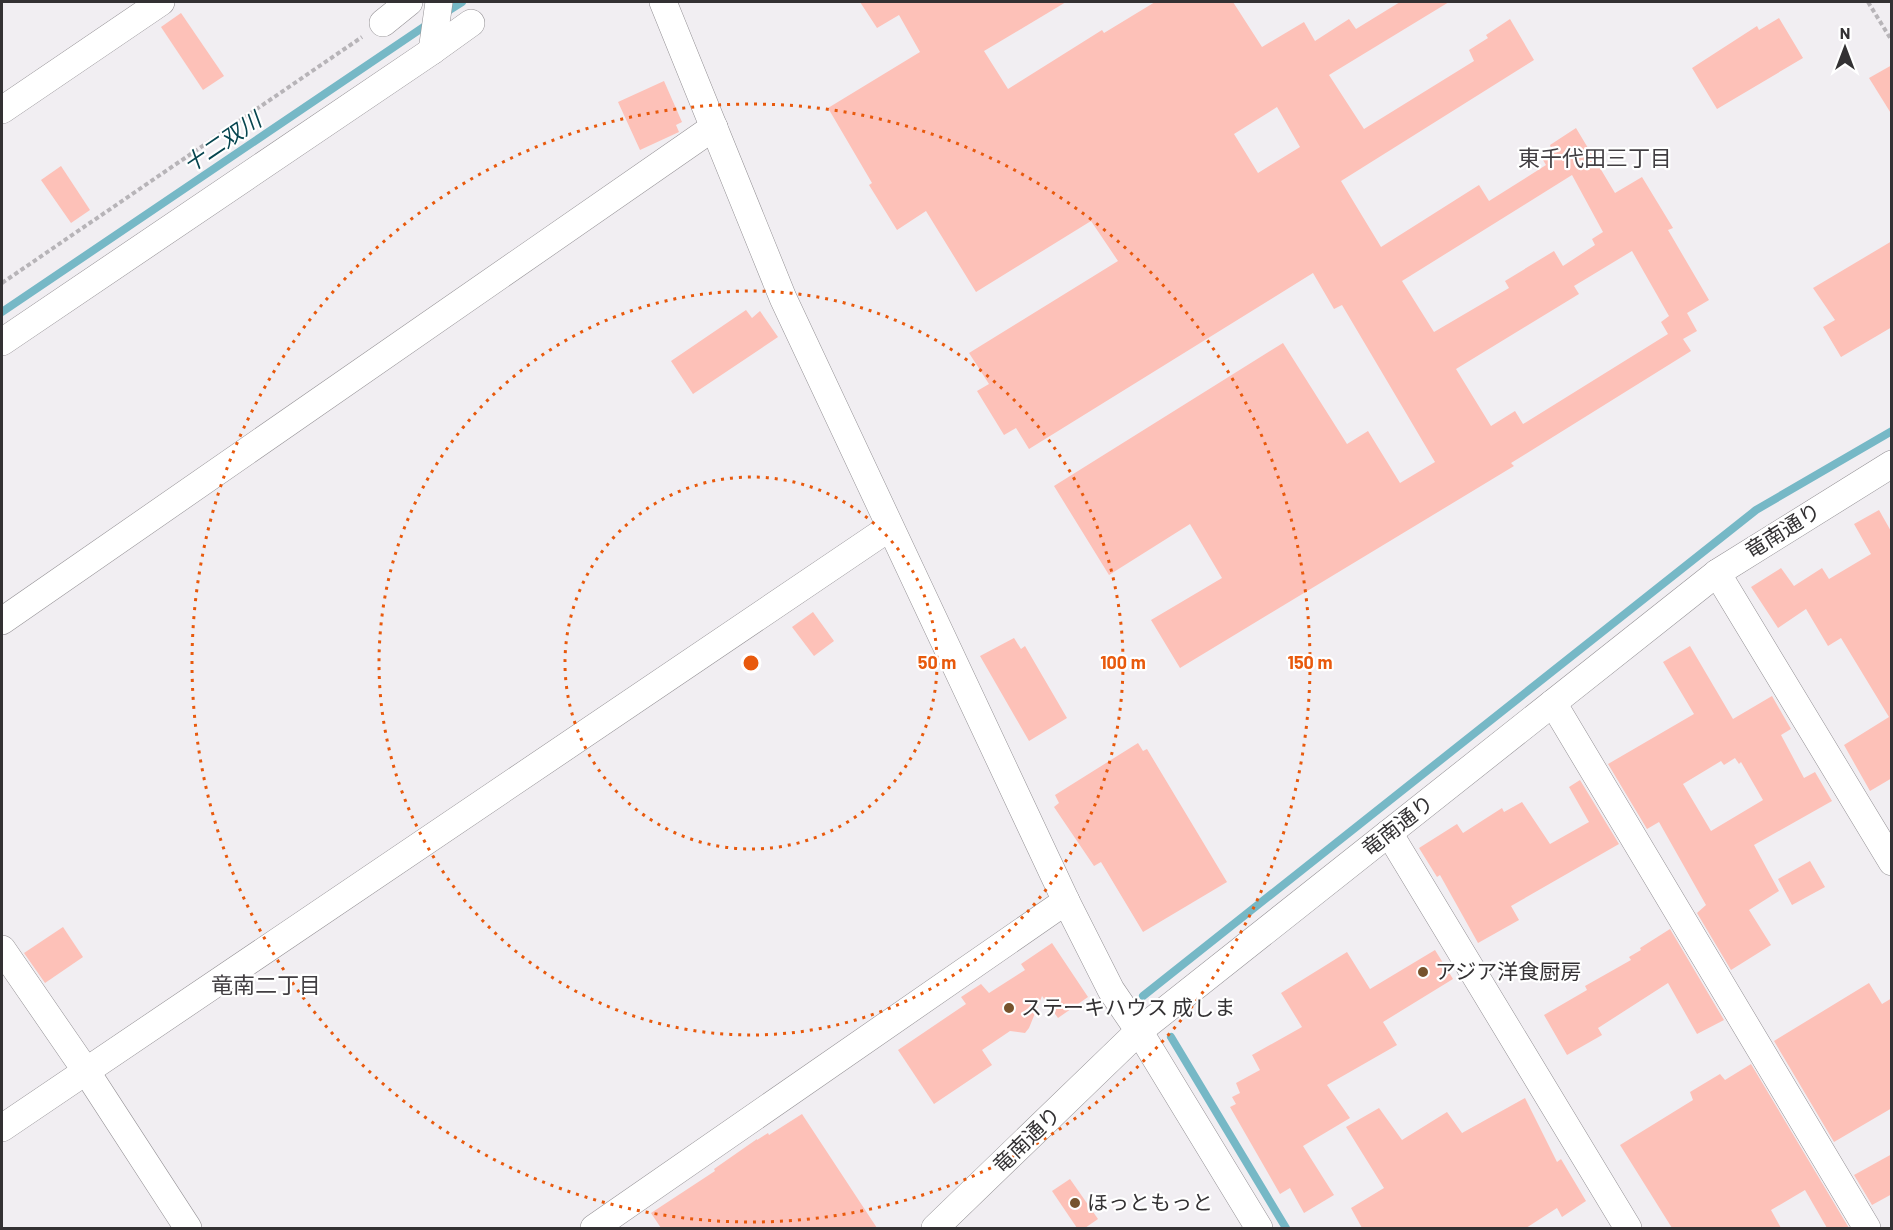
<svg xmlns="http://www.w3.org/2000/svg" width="1893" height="1230" viewBox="0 0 1893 1230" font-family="Barlow,'Noto Sans JP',sans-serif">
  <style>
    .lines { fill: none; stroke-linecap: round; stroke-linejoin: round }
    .stream { stroke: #76b8c6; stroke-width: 8 }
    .building { fill: #fdc1b8; fill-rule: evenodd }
    .minor-casing { stroke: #949195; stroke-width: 28 }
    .path { stroke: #b7b4b8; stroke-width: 4; stroke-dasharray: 4.5 3; stroke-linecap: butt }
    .minor { stroke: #fff; stroke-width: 27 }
    .ring { fill: none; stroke: #e8590c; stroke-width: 3; stroke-dasharray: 3 6 }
    .poi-dot { fill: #77532d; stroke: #fff; stroke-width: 2 }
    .labels { text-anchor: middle; stroke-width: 4.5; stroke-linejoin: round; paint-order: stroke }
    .street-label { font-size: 21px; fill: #333133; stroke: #fff }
    .poi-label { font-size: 21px; fill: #333133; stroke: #fff; text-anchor: start }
    .water-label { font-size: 22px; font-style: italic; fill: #06454f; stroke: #fff }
    .neighbourhood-label { font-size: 22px; fill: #413e42; stroke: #fff }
    .centre { fill: #e8590c; stroke: #fff; stroke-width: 3 }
    .ring-label { font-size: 18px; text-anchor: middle; font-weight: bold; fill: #e8590c; stroke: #fff; stroke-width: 4.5; stroke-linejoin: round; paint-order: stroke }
  </style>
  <rect width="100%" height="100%" fill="#f1eef2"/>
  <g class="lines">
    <g class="stream">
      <path d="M 443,14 L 462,2"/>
      <path d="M 2,312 L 428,24"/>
      <path d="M 1143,996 L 1756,510 L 1892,431"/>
      <path d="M 1171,1037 L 1286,1228"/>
    </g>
  </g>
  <g class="building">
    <path d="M 860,2 L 1066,2 L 984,51 L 1008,89 L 1102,30 L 1104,33 L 1155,2 L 1233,2 L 1262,47 L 1304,22 L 1315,41 L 1349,19 L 1356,29 L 1400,2 L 1449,2 L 1329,75 L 1364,129 L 1474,61 L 1469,50 L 1488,38 L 1486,35 L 1510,19 L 1534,60 L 1341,181 L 1381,247 L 1479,185 L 1489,201 L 1546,165 L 1540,155 L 1551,148 L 1550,145 L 1576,128 L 1615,193 L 1642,177 L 1673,228 L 1668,230 L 1709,300 L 1687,313 L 1697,331 L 1683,339 L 1691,351 L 1511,463 L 1514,466 L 1180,668 L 1151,620 L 1222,578 L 1190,524 L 1109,575 L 1054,486 L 1283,343 L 1347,444 L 1368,431 L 1400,483 L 1435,462 L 1342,305 L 1334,309 L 1313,273 L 1029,449 L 1016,428 L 1004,435 L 977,391 L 989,384 L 969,353 L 1118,261 L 1091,221 L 976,292 L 926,211 L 897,230 L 869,185 L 872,183 L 828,108 L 920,52 L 899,15 L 877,28 ZM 1277,107 L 1300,147 L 1258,173 L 1234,134 ZM 1572,175 L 1603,232 L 1592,239 L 1595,245 L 1563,266 L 1554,251 L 1505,281 L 1509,288 L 1434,332 L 1402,281 ZM 1632,251 L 1669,316 L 1661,322 L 1668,334 L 1523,424 L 1515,411 L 1491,426 L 1456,369 L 1579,294 L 1574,286 Z"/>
    <path d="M 181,13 L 224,76 L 203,90 L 161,27 Z"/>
    <path d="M 1779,18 L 1803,58 L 1717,109 L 1692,68 L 1757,26 L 1759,30 Z"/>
    <path d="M 1892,65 L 1892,115 L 1869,78 Z"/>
    <path d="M 664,81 L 682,122 L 676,125 L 679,132 L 640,150 L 618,102 Z"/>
    <path d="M 61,166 L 90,210 L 71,223 L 41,180 Z"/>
    <path d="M 1892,241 L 1892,327 L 1841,357 L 1823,327 L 1835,320 L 1813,288 Z"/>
    <path d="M 746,310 L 752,318 L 760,311 L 778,337 L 693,394 L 671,361 Z"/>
    <path d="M 1879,510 L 1892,533 L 1892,778 L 1870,791 L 1844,745 L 1889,717 L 1841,638 L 1828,646 L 1806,609 L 1778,628 L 1751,587 L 1781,568 L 1794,586 L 1822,568 L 1829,579 L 1871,554 L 1854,524 Z"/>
    <path d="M 813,612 L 834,641 L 814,656 L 792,627 Z"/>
    <path d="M 1014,638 L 1021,649 L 1025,646 L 1067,718 L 1029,741 L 980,656 Z"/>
    <path d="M 1690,646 L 1733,719 L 1772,696 L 1791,729 L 1781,735 L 1804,778 L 1815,772 L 1832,801 L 1754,845 L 1779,891 L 1749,910 L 1771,945 L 1731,970 L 1697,913 L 1706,905 L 1659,822 L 1647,829 L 1608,764 L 1694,714 L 1663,662 ZM 1735,758 L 1739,764 L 1741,762 L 1763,800 L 1711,831 L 1683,784 L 1721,761 L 1724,765 Z"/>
    <path d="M 1138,743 L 1143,751 L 1147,749 L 1227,882 L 1143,932 L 1101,862 L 1094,866 L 1054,807 L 1059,803 L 1055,795 Z"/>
    <path d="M 1580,780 L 1619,844 L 1511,906 L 1519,920 L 1478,943 L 1440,875 L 1437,877 L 1419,848 L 1457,824 L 1463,833 L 1502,808 L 1504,812 L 1522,802 L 1550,844 L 1589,822 L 1569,787 Z"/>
    <path d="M 1810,861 L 1825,887 L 1792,905 L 1778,879 Z"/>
    <path d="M 63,927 L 83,957 L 45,983 L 24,953 Z"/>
    <path d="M 1670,929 L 1724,1020 L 1697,1034 L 1668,983 L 1598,1028 L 1602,1035 L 1567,1055 L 1544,1015 L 1587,990 L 1585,986 L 1631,960 L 1629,957 L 1641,950 L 1640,948 Z"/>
    <path d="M 1052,943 L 1088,997 L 1058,1018 L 1042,996 L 1029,1028 L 1025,1033 L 1010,1031 L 982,1050 L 992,1065 L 934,1104 L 898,1050 L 966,1004 L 961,997 L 981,984 L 989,993 L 1025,970 L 1021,964 Z"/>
    <path d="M 1435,950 L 1453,979 L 1383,1022 L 1397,1045 L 1327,1085 L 1350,1118 L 1303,1146 L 1334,1195 L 1304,1213 L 1290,1188 L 1280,1194 L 1230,1107 L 1236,1104 L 1232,1097 L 1240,1093 L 1236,1083 L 1260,1070 L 1252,1055 L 1302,1027 L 1281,993 L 1347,952 L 1370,989 Z"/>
    <path d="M 1869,983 L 1882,1004 L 1892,998 L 1892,1108 L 1834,1142 L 1774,1041 Z"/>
    <path d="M 1751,1064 L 1849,1228 L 1827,1228 L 1805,1190 L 1771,1210 L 1781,1228 L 1672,1228 L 1625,1153 L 1620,1145 L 1693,1100 L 1690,1092 L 1720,1074 L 1725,1080 Z"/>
    <path d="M 1525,1098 L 1557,1162 L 1561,1159 L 1586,1201 L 1562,1217 L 1557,1208 L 1526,1228 L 1362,1228 L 1351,1208 L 1384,1188 L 1346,1127 L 1379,1108 L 1402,1140 L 1447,1112 L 1462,1133 Z"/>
    <path d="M 802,1114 L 877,1228 L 661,1228 L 651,1213 L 715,1171 L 714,1169 L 757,1139 L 757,1140 L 768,1133 L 769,1135 Z"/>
    <path d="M 1892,1154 L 1892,1194 L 1872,1205 L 1854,1175 Z"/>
    <path d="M 1070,1179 L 1098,1219 L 1085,1228 L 1077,1228 L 1052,1191 Z"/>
  </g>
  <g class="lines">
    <defs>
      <g id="minor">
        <path d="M 663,2 L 783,298 L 1066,901 L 1111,990 L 1139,1031 L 1259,1228"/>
        <path d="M 383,23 L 409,2"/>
        <path d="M 432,51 L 439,2"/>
        <path d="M 2,110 L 161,2"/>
        <path d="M 2,342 L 432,51 L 471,23"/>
        <path d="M 1717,573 L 1892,862"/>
        <path d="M 2,621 L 714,127"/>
        <path d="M 1553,703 L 1867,1228"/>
        <path d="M 1389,833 L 1628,1228"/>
        <path d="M 2,949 L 86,1071 L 188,1228"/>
        <path d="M 2,1128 L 889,528"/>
        <path d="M 594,1228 L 1066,901"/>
        <path d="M 935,1228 L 1139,1031 L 1717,573 L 1892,464"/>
      </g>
    </defs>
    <use href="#minor" class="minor-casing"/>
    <g class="path">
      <path d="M 1868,2 L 1892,41"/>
      <path d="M 2,283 L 362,37"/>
    </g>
    <use href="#minor" class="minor"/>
  </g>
  <g class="ring">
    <circle cx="751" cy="663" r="186"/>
    <circle cx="751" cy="663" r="372"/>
    <circle cx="751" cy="663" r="559"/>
  </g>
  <g class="poi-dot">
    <circle cx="1423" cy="972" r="6"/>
    <circle cx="1009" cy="1008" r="6"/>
    <circle cx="1075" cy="1203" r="6"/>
  </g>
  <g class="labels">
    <g class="street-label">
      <text transform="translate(1783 531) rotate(-32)" y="7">竜南通り</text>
      <text transform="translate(1398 826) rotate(-38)" y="7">竜南通り</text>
      <text transform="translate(1027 1140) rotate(-44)" y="7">竜南通り</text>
    </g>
    <g class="poi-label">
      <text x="1435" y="979">アジア洋食厨房</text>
      <text x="1021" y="1015">ステーキハウス 成しま</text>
      <text x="1087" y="1210">ほっともっと</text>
    </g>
    <g class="water-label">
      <text transform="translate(222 142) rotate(-34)" y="8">十二双川</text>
    </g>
    <g class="neighbourhood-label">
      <text x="1595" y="166">東千代田三丁目</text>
      <text x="266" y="993">竜南二丁目</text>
    </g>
  </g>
  <circle cx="751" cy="663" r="9" class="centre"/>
  <g class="ring-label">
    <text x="937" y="669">50 m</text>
    <text x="1123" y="669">100 m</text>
    <text x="1310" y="669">150 m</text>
  </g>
  <rect width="1893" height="1230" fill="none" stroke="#333133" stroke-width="6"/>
  <g transform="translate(1845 48)" stroke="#ffffff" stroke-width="4.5" paint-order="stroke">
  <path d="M0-4.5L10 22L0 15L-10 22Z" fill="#333133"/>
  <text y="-9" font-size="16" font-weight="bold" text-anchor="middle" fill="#333133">N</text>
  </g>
</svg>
